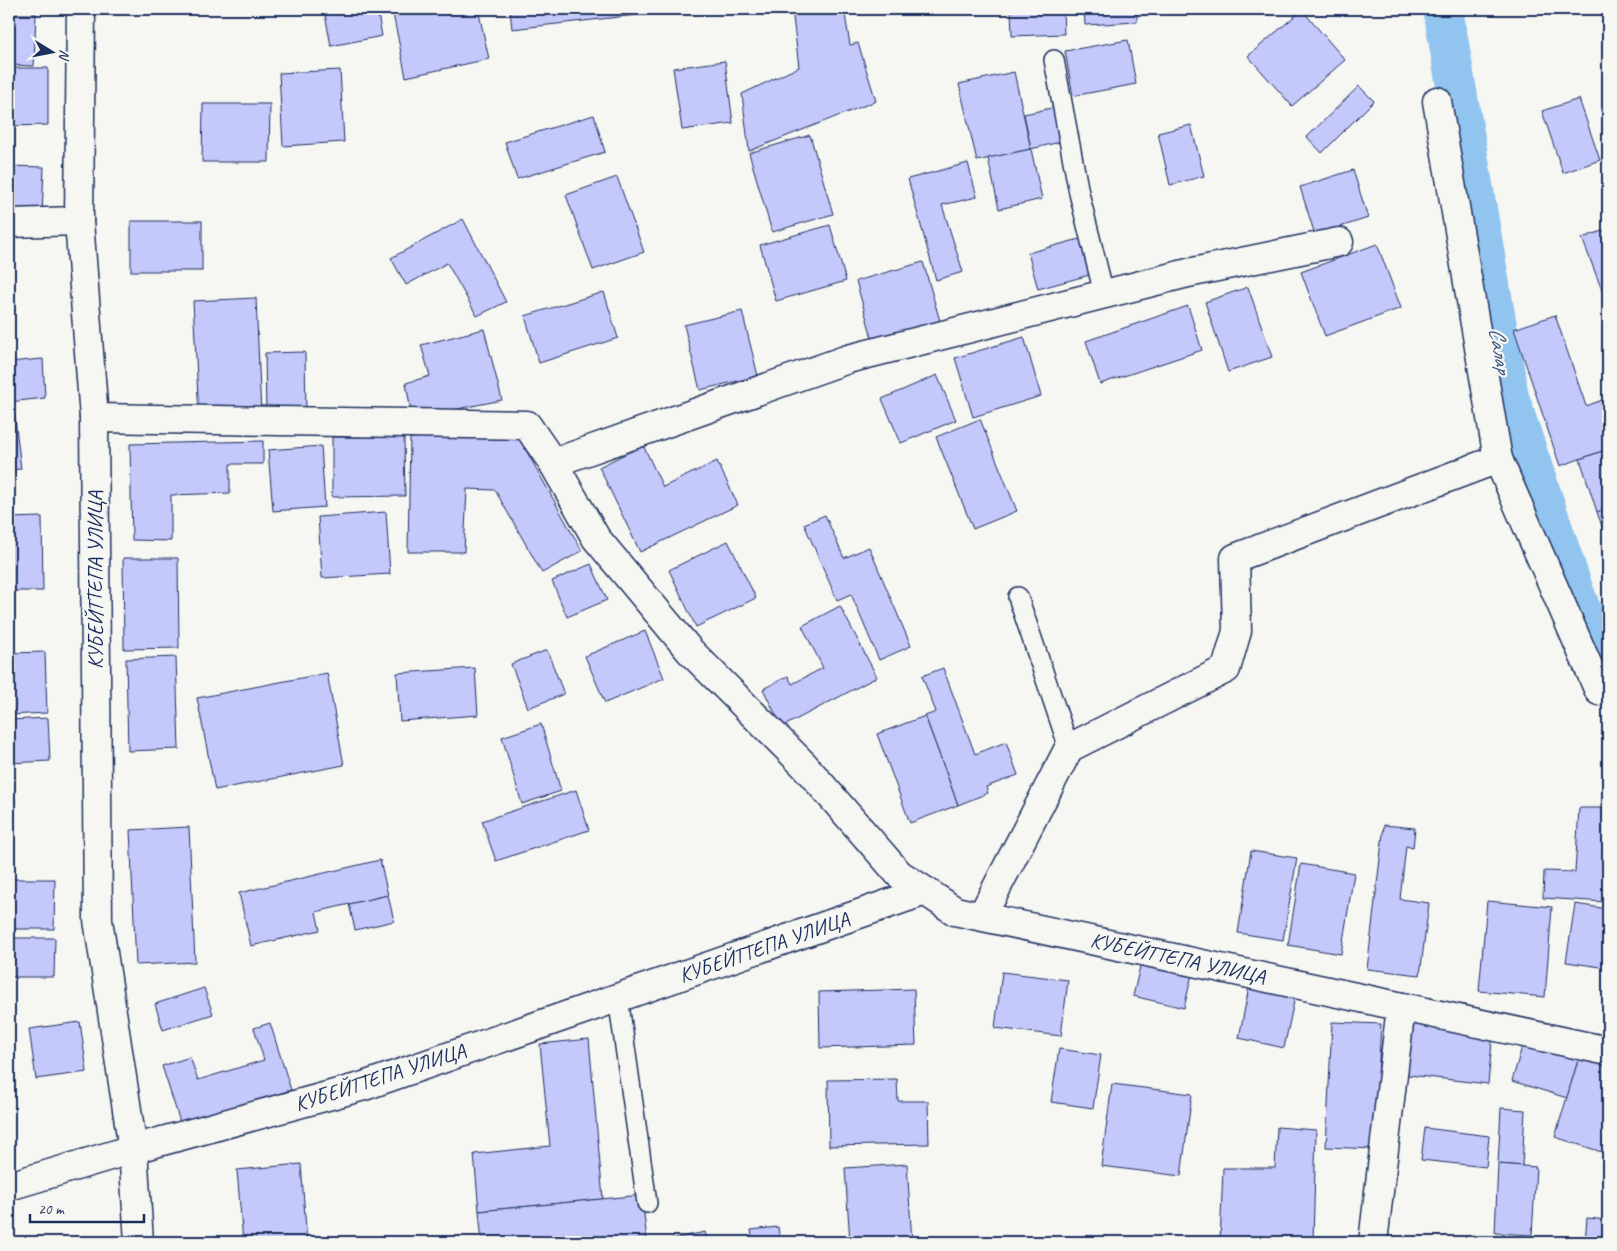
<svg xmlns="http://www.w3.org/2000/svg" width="1617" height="1251" viewBox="0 0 1617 1251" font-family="Caveat,sans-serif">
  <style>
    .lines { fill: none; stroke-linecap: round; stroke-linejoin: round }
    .canal { stroke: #91c4ee; stroke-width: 40 }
    .building { fill: #c4c8fa; stroke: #1b2f5e }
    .lane-casing { stroke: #1b2f5e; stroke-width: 22 }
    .street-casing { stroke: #1b2f5e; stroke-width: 31 }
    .secondary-casing { stroke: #1b2f5e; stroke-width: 31 }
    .lane { stroke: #f6f6f2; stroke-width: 19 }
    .street { stroke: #f6f6f2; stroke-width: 28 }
    .secondary { stroke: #f6f6f2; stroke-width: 28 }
    .labels { text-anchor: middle; stroke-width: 4.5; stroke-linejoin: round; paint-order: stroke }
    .street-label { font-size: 21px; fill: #1b2f5e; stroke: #f6f6f2 }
    .water-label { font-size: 22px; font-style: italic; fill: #385482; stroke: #f6f6f2 }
  </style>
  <rect width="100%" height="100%" fill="#f6f6f2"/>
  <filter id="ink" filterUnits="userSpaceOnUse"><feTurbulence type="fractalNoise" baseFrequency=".02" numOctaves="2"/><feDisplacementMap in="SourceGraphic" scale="10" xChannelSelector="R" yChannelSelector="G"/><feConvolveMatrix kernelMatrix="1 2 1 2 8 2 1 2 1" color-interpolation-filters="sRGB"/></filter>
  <g filter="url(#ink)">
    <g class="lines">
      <path class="canal" d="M 1443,9 L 1509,397 L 1573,589 L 1608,679"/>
    </g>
    <g class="building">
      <path d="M 324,9 L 377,9 L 382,36 L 331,46 Z"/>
      <path d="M 392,9 L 478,9 L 489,59 L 406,77 Z"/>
      <path d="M 510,9 L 655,9 L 655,13 L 512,29 Z"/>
      <path d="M 792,9 L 844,9 L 850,45 L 858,43 L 876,101 L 749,151 L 742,94 L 799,67 Z"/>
      <path d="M 1011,9 L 1063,9 L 1064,34 L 1012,36 Z"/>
      <path d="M 1084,9 L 1137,9 L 1137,22 L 1085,25 Z"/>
      <path d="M 1598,9 L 1608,9 L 1608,28 Z"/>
      <path d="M 1302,10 L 1345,60 L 1292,106 L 1248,56 Z"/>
      <path d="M 9,14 L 36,14 L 34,66 L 9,65 Z"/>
      <path d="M 1128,40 L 1136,84 L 1073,96 L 1065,51 Z"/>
      <path d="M 725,61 L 733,123 L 682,130 L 673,68 Z"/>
      <path d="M 9,68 L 48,68 L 48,125 L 9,126 Z"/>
      <path d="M 340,70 L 344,142 L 283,146 L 279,73 Z"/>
      <path d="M 1014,72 L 1031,149 L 977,161 L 959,84 Z"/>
      <path d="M 1359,86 L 1374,101 L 1322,153 L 1307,137 Z"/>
      <path d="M 1579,99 L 1600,160 L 1563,173 L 1542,111 Z"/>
      <path d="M 203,104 L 270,104 L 269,162 L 202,162 Z"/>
      <path d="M 1056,107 L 1064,141 L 1031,149 L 1024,114 Z"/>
      <path d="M 594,115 L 605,152 L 517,179 L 505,142 Z"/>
      <path d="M 1191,125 L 1204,176 L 1170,185 L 1158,133 Z"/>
      <path d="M 810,135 L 833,214 L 772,232 L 749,153 Z"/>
      <path d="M 1031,149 L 1042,199 L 999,209 L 988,158 Z"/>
      <path d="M 968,163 L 977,197 L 942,205 L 963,272 L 936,280 L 908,179 Z"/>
      <path d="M 9,166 L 44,167 L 42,216 L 9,215 Z"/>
      <path d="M 1353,170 L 1368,218 L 1315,235 L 1300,187 Z"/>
      <path d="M 617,177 L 644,252 L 593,270 L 566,195 Z"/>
      <path d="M 463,219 L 506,302 L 477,316 L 447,263 L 406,285 L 391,258 Z"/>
      <rect x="131" y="221" width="71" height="50"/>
      <path d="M 830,225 L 846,281 L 776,301 L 760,245 Z"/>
      <path d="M 1608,229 L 1608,306 L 1582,238 Z"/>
      <path d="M 1083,238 L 1093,274 L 1038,289 L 1028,253 Z"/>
      <path d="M 1377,244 L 1401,308 L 1325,336 L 1301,272 Z"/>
      <path d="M 923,262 L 940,321 L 873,341 L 856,281 Z"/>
      <path d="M 1248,287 L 1272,357 L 1228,372 L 1205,302 Z"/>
      <path d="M 604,292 L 618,338 L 539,363 L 525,316 Z"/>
      <path d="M 256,298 L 261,414 L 199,417 L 193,301 Z"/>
      <path d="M 1188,306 L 1202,350 L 1100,384 L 1086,341 Z"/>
      <path d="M 742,311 L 758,376 L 700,390 L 684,325 Z"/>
      <path d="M 1555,315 L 1586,406 L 1608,398 L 1608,449 L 1560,466 L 1514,329 Z"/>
      <path d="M 484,329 L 502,400 L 412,418 L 406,383 L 430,376 L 421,345 Z"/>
      <path d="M 1024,337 L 1041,396 L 973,417 L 955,358 Z"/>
      <path d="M 305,352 L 306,413 L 266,414 L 265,353 Z"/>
      <path d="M 43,359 L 45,398 L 9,402 L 9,362 Z"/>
      <path d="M 937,375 L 956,420 L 901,443 L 882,399 Z"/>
      <path d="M 9,410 L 14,410 L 21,469 L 9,470 Z"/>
      <path d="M 980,419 L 1017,511 L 973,529 L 936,437 Z"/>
      <path d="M 517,434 L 582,551 L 542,573 L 495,490 L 467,489 L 464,552 L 408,552 L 410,438 Z"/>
      <path d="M 332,437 L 404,437 L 405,496 L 332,497 Z"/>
      <path d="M 263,441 L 263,464 L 230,464 L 230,493 L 171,495 L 171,541 L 132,540 L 130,444 Z"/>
      <path d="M 643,445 L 663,487 L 717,461 L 738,505 L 640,552 L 599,467 Z"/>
      <path d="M 321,446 L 325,507 L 273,511 L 268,450 Z"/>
      <path d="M 1608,449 L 1608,508 L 1597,512 L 1580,459 Z"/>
      <path d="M 1608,508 L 1608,543 L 1597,512 Z"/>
      <path d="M 386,512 L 390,574 L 322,578 L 318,517 Z"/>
      <path d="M 825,515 L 844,558 L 869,547 L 911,646 L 879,660 L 851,594 L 837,600 L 804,524 Z"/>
      <path d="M 42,517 L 43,591 L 9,591 L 9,518 Z"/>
      <path d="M 728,541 L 756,598 L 696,627 L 669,570 Z"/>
      <path d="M 123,558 L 178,558 L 179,648 L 124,649 Z"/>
      <path d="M 591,564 L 607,600 L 567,617 L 552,581 Z"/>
      <path d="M 840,606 L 877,677 L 782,727 L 763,689 L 788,676 L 792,684 L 823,668 L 802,626 Z"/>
      <path d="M 645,631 L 664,678 L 605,703 L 585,656 Z"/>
      <path d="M 547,650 L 564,694 L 528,708 L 511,664 Z"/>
      <path d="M 45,652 L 47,713 L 9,715 L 9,653 Z"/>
      <path d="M 176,657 L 179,749 L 128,751 L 126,659 Z"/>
      <path d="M 475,668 L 478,715 L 400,721 L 397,673 Z"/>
      <path d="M 943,668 L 975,754 L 1006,742 L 1018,775 L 986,787 L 988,793 L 958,805 L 925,716 L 936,712 L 922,676 Z"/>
      <path d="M 327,673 L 344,765 L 215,790 L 197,698 Z"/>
      <path d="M 925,716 L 958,805 L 910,823 L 877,734 Z"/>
      <path d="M 48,718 L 50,761 L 9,763 L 9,720 Z"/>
      <path d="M 541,724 L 561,791 L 522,804 L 502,737 Z"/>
      <path d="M 576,790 L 589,830 L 496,861 L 482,821 Z"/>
      <path d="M 9,799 L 15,799 L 14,871 L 9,871 Z"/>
      <path d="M 1579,808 L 1608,808 L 1608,858 L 1605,902 L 1543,898 L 1544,871 L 1575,872 Z"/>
      <path d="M 1384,825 L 1415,828 L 1413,848 L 1406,846 L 1400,899 L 1429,903 L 1420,975 L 1367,969 Z"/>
      <path d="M 189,827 L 195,962 L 136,965 L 130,830 Z"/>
      <path d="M 1251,851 L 1297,858 L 1283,940 L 1238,933 Z"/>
      <path d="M 380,860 L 388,895 L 316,912 L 320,930 L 251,946 L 239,893 Z"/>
      <path d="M 1301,864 L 1354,873 L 1341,954 L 1288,945 Z"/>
      <path d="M 9,879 L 55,879 L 54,929 L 9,929 Z"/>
      <path d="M 388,895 L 394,921 L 355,930 L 349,904 Z"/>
      <path d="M 1487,901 L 1552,907 L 1545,997 L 1479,991 Z"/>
      <path d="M 1575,904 L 1608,909 L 1608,968 L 1566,962 Z"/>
      <path d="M 9,938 L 55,938 L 54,977 L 9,977 Z"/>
      <path d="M 1142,958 L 1193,970 L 1184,1008 L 1133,996 Z"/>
      <path d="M 1002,972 L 1068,980 L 1061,1036 L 995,1028 Z"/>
      <path d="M 1249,987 L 1295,997 L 1284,1048 L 1239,1038 Z"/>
      <path d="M 204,988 L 213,1014 L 163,1030 L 155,1004 Z"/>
      <path d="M 914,989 L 916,1045 L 820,1048 L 819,992 Z"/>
      <path d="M 80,1022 L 87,1072 L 36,1079 L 29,1029 Z"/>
      <path d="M 1332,1022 L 1381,1024 L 1374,1149 L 1326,1147 Z"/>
      <path d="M 1406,1022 L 1493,1032 L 1488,1084 L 1400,1074 Z"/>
      <path d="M 270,1023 L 291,1090 L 181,1125 L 162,1066 L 190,1057 L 198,1080 L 264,1060 L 254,1028 Z"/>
      <path d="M 589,1039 L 603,1199 L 479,1211 L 474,1154 L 550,1146 L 540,1044 Z"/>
      <path d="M 1524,1040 L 1579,1057 L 1567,1098 L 1512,1081 Z"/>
      <path d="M 1059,1049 L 1101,1055 L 1093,1108 L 1051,1102 Z"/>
      <path d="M 1579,1057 L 1608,1065 L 1608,1154 L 1555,1137 Z"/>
      <path d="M 897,1079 L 898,1101 L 928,1101 L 929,1144 L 829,1146 L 828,1080 Z"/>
      <path d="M 1112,1084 L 1192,1094 L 1181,1176 L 1101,1166 Z"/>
      <path d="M 1501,1108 L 1525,1110 L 1522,1166 L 1498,1164 Z"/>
      <path d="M 1277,1127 L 1316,1130 L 1313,1242 L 1220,1242 L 1223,1168 L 1275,1168 Z"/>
      <path d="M 1425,1128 L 1489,1136 L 1486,1167 L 1421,1160 Z"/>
      <path d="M 301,1164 L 307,1242 L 243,1242 L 237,1170 Z"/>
      <path d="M 907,1164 L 912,1242 L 850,1242 L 845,1168 Z"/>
      <path d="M 1498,1164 L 1536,1167 L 1532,1235 L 1495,1233 Z"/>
      <path d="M 642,1195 L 647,1242 L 556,1242 L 556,1240 L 528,1242 L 482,1242 L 479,1211 Z"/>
      <path d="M 1587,1218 L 1608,1220 L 1608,1242 L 1585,1242 Z"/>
      <path d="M 778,1227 L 780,1242 L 753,1242 L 751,1230 Z"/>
      <path d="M 705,1232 L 708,1242 L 668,1242 L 668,1240 Z"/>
    </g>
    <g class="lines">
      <defs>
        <g id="lane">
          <path d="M 1054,60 L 1079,193 L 1104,294"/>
          <path d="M 1018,597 L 1069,748"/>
          <path d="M 618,997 L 647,1203"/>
        </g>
        <g id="street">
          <path d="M 1437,101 L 1498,459 L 1599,691 L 1608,685"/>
          <path d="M 9,223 L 79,221"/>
          <path d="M 94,418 L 527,425 L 553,463 L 596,538 L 690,651 L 804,765 L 899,874 L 925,891"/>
          <path d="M 553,463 L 848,359 L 1188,273 L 1339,242"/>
          <path d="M 982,916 L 1069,748 L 1226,669 L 1237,631 L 1235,558 L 1498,459"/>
          <path d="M 9,1186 L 133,1149 L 364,1086 L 925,891 L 955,911 L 1608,1051"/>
          <path d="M 1373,1242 L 1401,1007"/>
        </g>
        <path id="secondary" d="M 81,9 L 79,221 L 94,418 L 98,920 L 133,1149 L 139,1242"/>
      </defs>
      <use href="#lane" class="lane-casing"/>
      <use href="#street" class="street-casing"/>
      <use href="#secondary" class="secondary-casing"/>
      <use href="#lane" class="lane"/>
      <use href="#street" class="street"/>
      <use href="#secondary" class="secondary"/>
    </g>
  </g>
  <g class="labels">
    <g class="street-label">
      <text transform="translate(95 580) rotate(-90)" y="7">КУБЕЙТТЕПА УЛИЦА</text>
      <text transform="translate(764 947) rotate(-19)" y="7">КУБЕЙТТЕПА УЛИЦА</text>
      <text transform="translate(1178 958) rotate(12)" y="7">КУБЕЙТТЕПА УЛИЦА</text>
      <text transform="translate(380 1077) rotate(-18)" y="7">КУБЕЙТТЕПА УЛИЦА</text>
    </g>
    <g class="water-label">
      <text transform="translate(1501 350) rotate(80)" y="8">Салар</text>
    </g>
  </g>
  <rect width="1617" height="1251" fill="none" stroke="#f6f6f2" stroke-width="30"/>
  <rect x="15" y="15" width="1587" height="1221" fill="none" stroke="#1b2f5e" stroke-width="2" filter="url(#ink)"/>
  <g transform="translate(52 52) rotate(100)" stroke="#f6f6f2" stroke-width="4" paint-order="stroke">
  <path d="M0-4L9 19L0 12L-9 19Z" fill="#1b2f5e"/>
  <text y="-8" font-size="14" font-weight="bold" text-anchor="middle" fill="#1b2f5e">N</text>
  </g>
  <path d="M30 1214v8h114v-8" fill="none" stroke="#1b2f5e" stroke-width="2.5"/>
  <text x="38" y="1214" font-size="15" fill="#1b2f5e" stroke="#f6f6f2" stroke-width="4" paint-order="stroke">20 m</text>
</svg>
